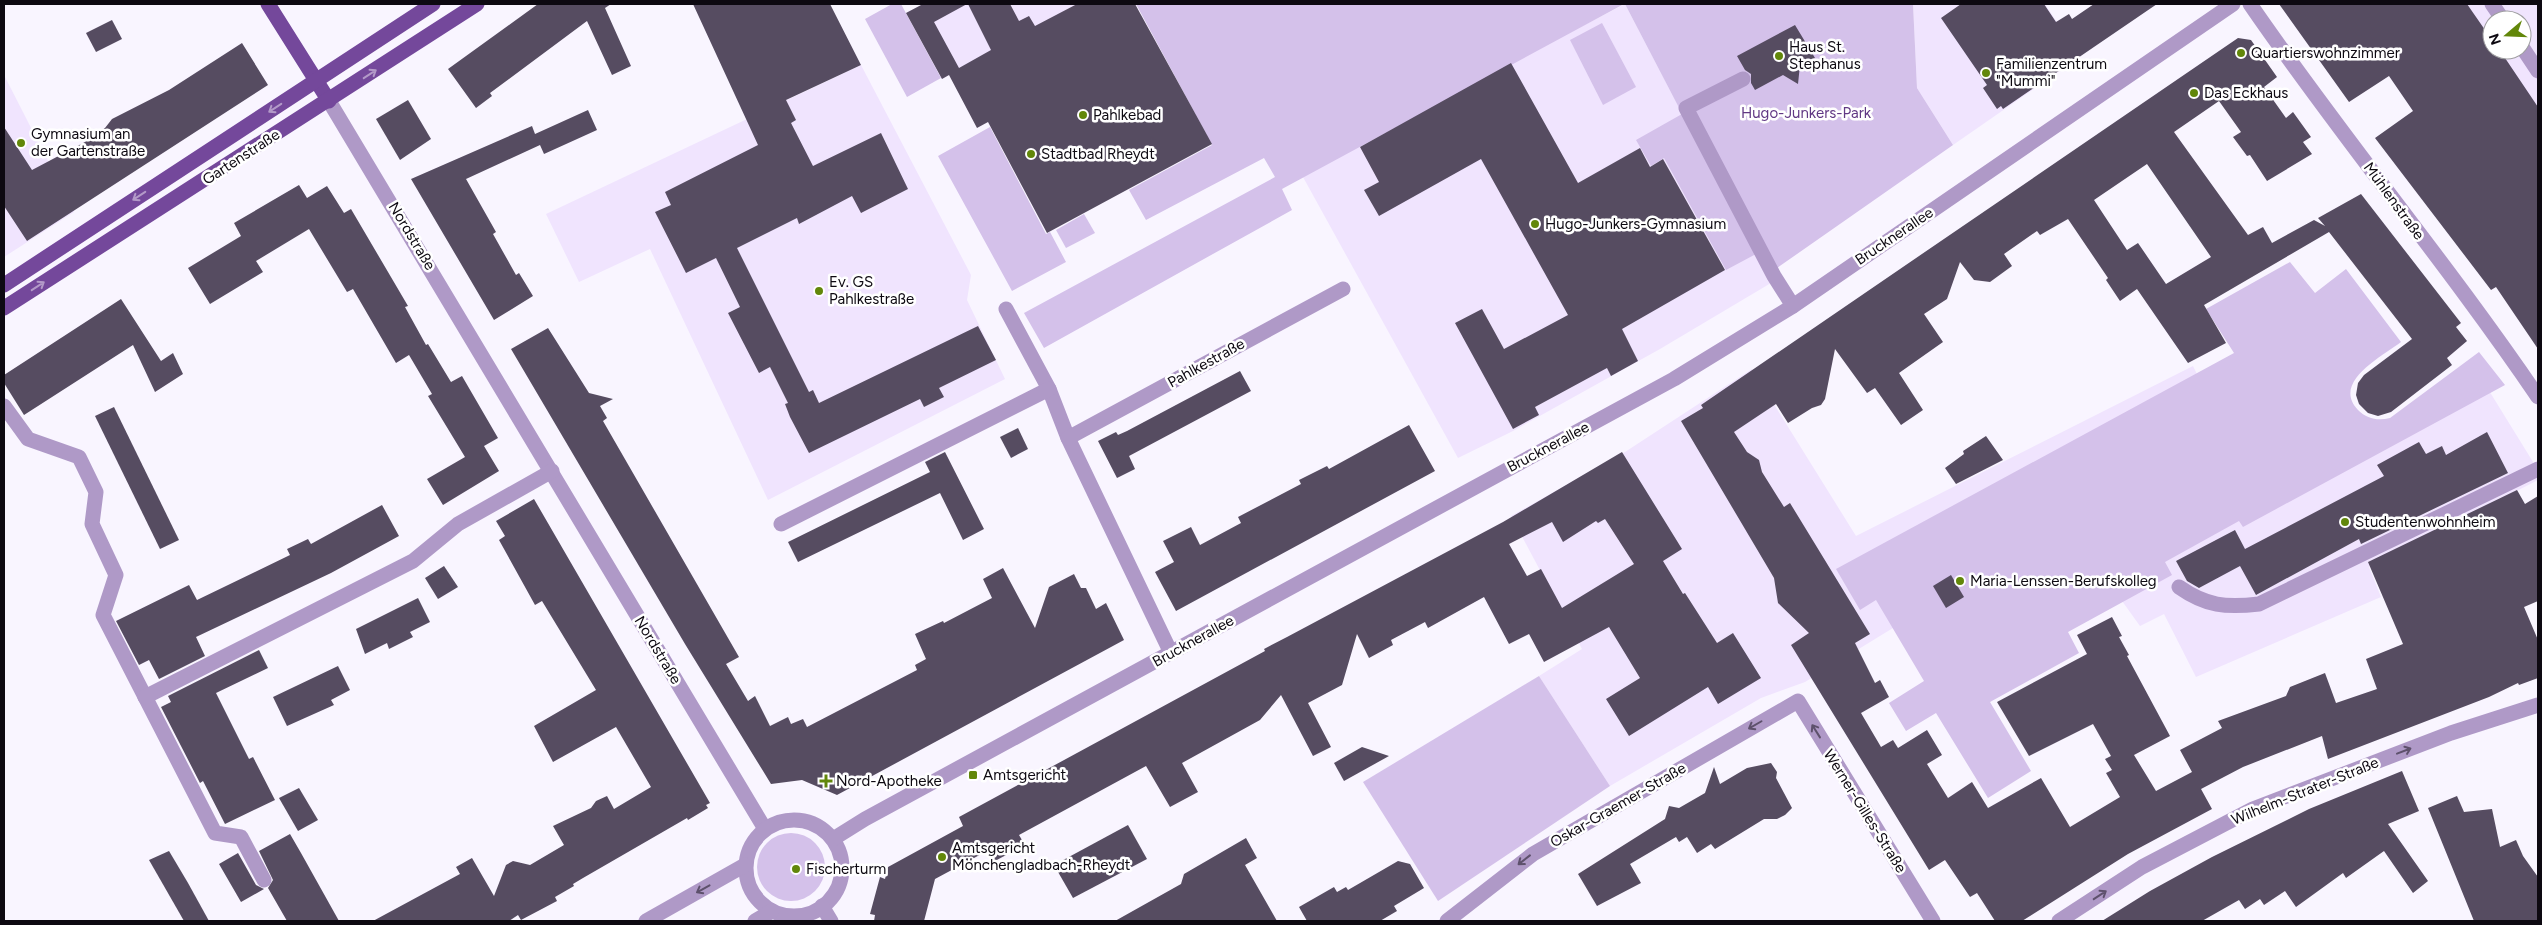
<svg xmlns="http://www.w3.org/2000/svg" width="2542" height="925" viewBox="0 0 2542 925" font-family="Figtree,sans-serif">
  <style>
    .built { fill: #f0e4fe; fill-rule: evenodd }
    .green { fill: #d4c1ea }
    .building { fill: #564c61; fill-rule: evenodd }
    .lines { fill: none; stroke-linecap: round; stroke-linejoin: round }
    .minor { stroke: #af99c7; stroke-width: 15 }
    .major { stroke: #74489b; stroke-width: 15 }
    .oneway { stroke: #b39ac8 }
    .oneway2 { stroke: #5e516c }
    .poi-dot { fill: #62870a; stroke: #fff; stroke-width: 2 }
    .labels { text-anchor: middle; stroke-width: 5; stroke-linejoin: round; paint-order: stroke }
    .poi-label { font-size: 15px; fill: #0d0911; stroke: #fff; text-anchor: start }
    .park-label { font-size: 15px; fill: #613884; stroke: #fff }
    .street-label { font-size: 15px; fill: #0d0911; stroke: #fff }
  </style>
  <rect width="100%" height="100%" fill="#f9f5ff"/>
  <g class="built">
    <path d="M 923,4 L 1077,4 L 942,79 L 906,13 Z"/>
    <path d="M 1625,4 L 1771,283 L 1660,349 L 1513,431 L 1458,458 L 1303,177 L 1509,64 Z"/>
    <path d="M 1913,4 L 2045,4 L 2080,57 L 1953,145 L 1917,88 Z"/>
    <path d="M 2413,4 L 2538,4 L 2538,181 L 2462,77 ZM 2492,20 L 2522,20 L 2522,50 L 2492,50 Z"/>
    <path d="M 861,65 L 971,275 L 967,300 L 1005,379 L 768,500 L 650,249 L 579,282 L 546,214 Z"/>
    <path d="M 4,75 L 74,212 L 4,257 Z"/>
    <path d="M 2193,366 L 2263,509 L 2488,389 L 2538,470 L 2538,480 L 2369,567 L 2381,597 L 2196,677 L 2164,614 L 2140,626 L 2122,601 L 1906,620 L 1805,682 L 1761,698 L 1610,786 L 1539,676 L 1582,649 L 1511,516 L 1625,452 L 1752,369 L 1856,536 Z"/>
  </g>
  <g class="green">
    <path d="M 892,4 L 901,4 L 941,78 L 907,97 L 865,19 Z"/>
    <path d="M 1136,4 L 1624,4 L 1282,189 L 1292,210 L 1044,348 L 1024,313 L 1275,177 L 1264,158 L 1146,220 L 1129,190 L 1212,145 Z"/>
    <path d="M 1625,4 L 1913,4 L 1917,88 L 1953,145 L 1767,275 L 1756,254 L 1726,270 L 1664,158 L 1651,166 L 1636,140 L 1682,114 L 1739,223 Z"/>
    <path d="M 1602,23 L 1636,87 L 1603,105 L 1570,40 Z"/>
    <path d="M 990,127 L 1046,234 L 1050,232 L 1066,262 L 1012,291 L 938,156 Z"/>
    <path d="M 1084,214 L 1095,233 L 1066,248 L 1056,230 Z"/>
    <path d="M 2290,262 L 2315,293 L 2346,269 L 2401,342 C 2383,356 2331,382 2358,410 C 2367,419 2378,421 2390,418 L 2479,352 L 2505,385 L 2243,527 L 2239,521 L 2165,562 L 2172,575 L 2068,632 L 2079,653 L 1990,702 L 2031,771 L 1988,798 L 1936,713 L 1906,731 L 1889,703 L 1924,681 L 1876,600 L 1860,610 L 1836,569 L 2234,353 L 2206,309 Z"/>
    <path d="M 1539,676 L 1610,786 L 1438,901 L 1363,782 Z"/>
    <circle cx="791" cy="867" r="34"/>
  </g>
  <g class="building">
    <path d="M 538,4 L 611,4 L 605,8 L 631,66 L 612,75 L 587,21 L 490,93 L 492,96 L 476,108 L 448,69 Z"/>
    <path d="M 693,4 L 830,4 L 861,65 L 786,100 L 796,120 L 791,123 L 813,166 L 881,133 L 908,189 L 861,213 L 852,196 L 799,224 L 797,218 L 737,248 L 809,392 L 813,390 L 819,403 L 978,326 L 996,360 L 939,388 L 944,397 L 924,407 L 920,399 L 809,453 L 790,417 L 785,404 L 788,403 L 770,367 L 759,373 L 728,313 L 740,307 L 716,258 L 686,273 L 655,212 L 671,205 L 665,192 L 758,145 Z"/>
    <path d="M 923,4 L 967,4 L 934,22 L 959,68 L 991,50 L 968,4 L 1010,4 L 1019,21 L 1029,16 L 1035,26 L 1077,4 L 1135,4 L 1212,144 L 1047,233 L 988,122 L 977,128 L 949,75 L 942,79 L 906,13 Z"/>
    <path d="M 1961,4 L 2044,4 L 2056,22 L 2069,14 L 2072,19 L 2094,4 L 2157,4 L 2003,109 L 2001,106 L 1997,109 L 1983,88 L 1987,85 L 1941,18 Z"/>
    <path d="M 2279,4 L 2467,4 L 2492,40 L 2492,50 L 2499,50 L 2503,55 L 2538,107 L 2538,349 L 2496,287 L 2491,290 L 2375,138 L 2413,111 L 2389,76 L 2349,102 Z"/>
    <path d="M 112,20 L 122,39 L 96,52 L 86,33 Z"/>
    <path d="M 1795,25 L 1815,58 L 1800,65 L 1798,84 L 1783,75 L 1755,90 L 1751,83 L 1751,74 L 1745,70 L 1737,56 Z"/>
    <path d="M 2238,38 L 2251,40 L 2277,77 L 2264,87 L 2286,118 L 2293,112 L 2311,137 L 2303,142 L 2312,154 L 2267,181 L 2250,155 L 2247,156 L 2233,137 L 2241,132 L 2219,101 L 2174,132 L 2248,235 L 2263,227 L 2272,243 L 2314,220 L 2325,226 L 2318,218 L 2361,194 L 2461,323 L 2456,327 L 2467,341 L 2447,358 L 2452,365 L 2391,412 L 2378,416 L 2368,413 L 2359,404 L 2356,395 L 2358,383 L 2364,375 L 2412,339 L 2329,232 L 2204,305 L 2226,343 L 2188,363 L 2137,289 L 2120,301 L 2106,280 L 2108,278 L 2068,219 L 2040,235 L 2037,231 L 2004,254 L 2012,266 L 1990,282 L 1974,280 L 1960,262 L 1947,299 L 1924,314 L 1943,342 L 1899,373 L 1923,410 L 1901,425 L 1875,388 L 1867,393 L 1835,349 L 1825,399 L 1821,405 L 1812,408 L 1788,423 L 1776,404 L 1734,432 L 1747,452 L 1759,460 L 1762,472 L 1784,507 L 1790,503 L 1870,634 L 1855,643 L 1875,683 L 1880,680 L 1889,697 L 1861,713 L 1881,747 L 1893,740 L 1898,748 L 1927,730 L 1942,755 L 1927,764 L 1948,798 L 1972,782 L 1988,808 L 2041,778 L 2070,827 L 2120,797 L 2106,773 L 2112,770 L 2105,759 L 2111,756 L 2093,724 L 2029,756 L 1997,702 L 2087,654 L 2077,635 L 2112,617 L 2122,636 L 2119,637 L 2129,655 L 2127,656 L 2170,736 L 2134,755 L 2156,791 L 2192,772 L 2180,750 L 2222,728 L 2218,721 L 2286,696 L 2290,687 L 2325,673 L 2336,703 L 2377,689 L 2366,659 L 2403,644 L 2368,562 L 2517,490 L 2525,504 L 2538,496 L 2538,601 L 2524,607 L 2538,640 L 2538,678 L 2519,685 L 2518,683 L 2489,697 L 2328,759 L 2322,736 L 2243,767 L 2201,789 L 2212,809 L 2128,854 L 2022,921 L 1995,921 L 1977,893 L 1970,897 L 1945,860 L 1929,870 L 1791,645 L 1809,633 L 1778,603 L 1774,578 L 1681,421 L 1703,408 L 1701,405 ZM 2147,164 L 2211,257 L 2166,284 L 2138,243 L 2127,250 L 2094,200 Z"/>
    <path d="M 242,43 L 268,85 L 27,241 L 4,206 L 4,127 L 32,170 L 85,142 L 105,128 L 112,119 L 169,90 Z"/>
    <path d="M 1511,63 L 1578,183 L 1640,148 L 1650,167 L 1663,159 L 1725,270 L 1622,329 L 1638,361 L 1611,376 L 1607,368 L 1535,407 L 1539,415 L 1513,429 L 1455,323 L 1482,309 L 1504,349 L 1568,315 L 1481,159 L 1379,216 L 1364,190 L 1379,182 L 1360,147 Z"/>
    <path d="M 408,100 L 431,139 L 400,160 L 376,119 Z"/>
    <path d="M 588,110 L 597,130 L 544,154 L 540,145 L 466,179 L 496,232 L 493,234 L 516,275 L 519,273 L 533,296 L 494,320 L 411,179 L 532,126 L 535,134 Z"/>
    <path d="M 299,185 L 307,198 L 327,186 L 344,213 L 351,209 L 408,306 L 405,307 L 426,345 L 428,344 L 451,382 L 462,376 L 498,438 L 484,446 L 499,471 L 443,505 L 427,479 L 465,457 L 428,396 L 432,394 L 409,355 L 396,363 L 353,289 L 347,292 L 309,229 L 256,261 L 263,272 L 210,304 L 188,268 L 241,236 L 234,223 Z"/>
    <path d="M 121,299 L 161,361 L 173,353 L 183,374 L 155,392 L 133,345 L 24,415 L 4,383 L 4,375 Z"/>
    <path d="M 548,328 L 589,393 L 613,399 L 600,406 L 607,418 L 603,421 L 739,657 L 726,664 L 748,701 L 755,696 L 770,726 L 788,717 L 791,724 L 803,719 L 807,727 L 917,670 L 915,665 L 926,659 L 915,634 L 943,621 L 944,623 L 992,598 L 983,579 L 1003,568 L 1035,628 L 1049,587 L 1074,574 L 1081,588 L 1086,588 L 1096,609 L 1106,603 L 1124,640 L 837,795 L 802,780 L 771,784 L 685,644 L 511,349 Z"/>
    <path d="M 1240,371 L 1251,391 L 1129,456 L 1135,469 L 1117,478 L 1098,441 L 1116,432 L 1118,435 L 1127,431 Z"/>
    <path d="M 114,407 L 179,540 L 160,549 L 95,416 Z"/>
    <path d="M 1409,425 L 1435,471 L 1176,611 L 1155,572 L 1174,562 L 1163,541 L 1191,527 L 1200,545 L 1241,523 L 1238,517 L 1301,484 L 1299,480 L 1327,466 L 1329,469 Z"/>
    <path d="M 1018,428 L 1028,449 L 1011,458 L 1000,437 Z"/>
    <path d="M 2487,432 L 2508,473 L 2361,544 L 2359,539 L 2256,595 L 2240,566 L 2199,588 L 2187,581 L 2176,561 L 2235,530 L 2245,549 L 2384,476 L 2377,465 L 2419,442 L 2426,454 L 2442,446 L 2446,455 Z"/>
    <path d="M 1986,436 L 2003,460 L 1956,484 L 1945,468 L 1964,454 L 1963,451 Z"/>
    <path d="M 945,452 L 984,529 L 963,540 L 940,493 L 798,562 L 788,542 L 930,472 L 925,462 Z"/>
    <path d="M 1622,452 L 1682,549 L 1663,561 L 1683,594 L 1685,593 L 1717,643 L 1733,633 L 1761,678 L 1718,704 L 1708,687 L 1629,736 L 1606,699 L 1640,678 L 1609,627 L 1544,662 L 1529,634 L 1509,644 L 1484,597 L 1428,628 L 1425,622 L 1391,640 L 1393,645 L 1369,658 L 1357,634 L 1342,685 L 1308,703 L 1331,747 L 1313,756 L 1281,695 L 1260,720 L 1182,763 L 1198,792 L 1170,807 L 1146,766 L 1019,835 L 1025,845 L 993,862 L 987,851 L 935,879 L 924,921 L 874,921 L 875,915 L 870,914 L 880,877 L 885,879 L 888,867 L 963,826 L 959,817 L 1265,651 L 1264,649 L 1287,637 L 1503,522 ZM 1605,519 L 1634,564 L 1562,608 L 1541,569 L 1527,576 L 1509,544 L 1552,522 L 1563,542 L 1596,521 L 1598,523 Z"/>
    <path d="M 534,499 L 710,803 L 706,805 L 708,808 L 688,820 L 687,818 L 583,878 L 573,884 L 574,886 L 555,897 L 557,901 L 521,920 L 518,915 L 509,921 L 373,921 L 460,874 L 456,867 L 472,858 L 494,896 L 506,865 L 513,861 L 530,865 L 564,845 L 553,826 L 591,808 L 596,801 L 607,796 L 614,809 L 651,787 L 616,727 L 553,762 L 534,726 L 596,690 L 542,601 L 535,605 L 499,540 L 505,536 L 496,521 Z"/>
    <path d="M 382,505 L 399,536 L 331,573 L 196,637 L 205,656 L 159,679 L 149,660 L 139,665 L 116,621 L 189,585 L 197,600 L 290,555 L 287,549 L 308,539 L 311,544 Z"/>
    <path d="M 444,566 L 458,587 L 438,599 L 425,578 Z"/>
    <path d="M 1951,575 L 1964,597 L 1946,608 L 1933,586 Z"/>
    <path d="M 418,598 L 430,622 L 410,632 L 413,637 L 389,649 L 387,643 L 365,654 L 356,629 Z"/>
    <path d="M 259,650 L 268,668 L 216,693 L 249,759 L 253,757 L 275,800 L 225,824 L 203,781 L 200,783 L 161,707 L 171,702 L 168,696 Z"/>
    <path d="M 338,666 L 350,690 L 331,700 L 334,705 L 287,726 L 273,697 Z"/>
    <path d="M 1362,747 L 1389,756 L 1344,781 L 1334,763 Z"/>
    <path d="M 1771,763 L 1777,772 L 1776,778 L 1792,808 L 1785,815 L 1777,819 L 1764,819 L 1715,849 L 1711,844 L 1697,853 L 1687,837 L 1679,842 L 1676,837 L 1630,864 L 1641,883 L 1597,906 L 1578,874 L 1665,819 L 1669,806 L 1679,808 L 1705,793 L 1714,767 L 1720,784 L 1747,768 Z"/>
    <path d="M 2402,771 L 2419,811 L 2388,824 L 2428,881 L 2413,893 L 2384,851 L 2346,878 L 2343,873 L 2296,907 L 2285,891 L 2264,905 L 2260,899 L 2245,909 L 2239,900 L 2202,921 L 2102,921 L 2150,891 L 2212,857 L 2309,809 Z"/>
    <path d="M 299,788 L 318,820 L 298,831 L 279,798 Z"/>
    <path d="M 2457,796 L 2464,812 L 2492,809 L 2500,847 L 2516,840 L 2523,856 L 2538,877 L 2538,921 L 2474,921 L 2428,808 Z"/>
    <path d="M 1128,825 L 1147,859 L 1073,898 L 1054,865 Z"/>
    <path d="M 290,834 L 301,853 L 339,921 L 287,921 L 268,888 L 273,880 L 259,851 Z"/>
    <path d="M 1246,838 L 1257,858 L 1245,865 L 1277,921 L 1115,921 L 1181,884 L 1184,874 Z"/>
    <path d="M 169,851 L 188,883 L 209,921 L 184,921 L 149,860 Z"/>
    <path d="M 238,853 L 256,885 L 264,889 L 241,902 L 219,864 Z"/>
    <path d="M 1398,861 L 1410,864 L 1424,888 L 1394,906 L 1397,911 L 1380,921 L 1307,921 L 1299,907 L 1334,887 L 1337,892 L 1346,887 L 1348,890 Z"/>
  </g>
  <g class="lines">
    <g class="minor">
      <path d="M 2250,4 C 2342,138 2447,263 2538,397"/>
      <path d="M 2492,4 L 2503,20"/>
      <path d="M 2522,47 L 2538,71"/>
      <path d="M 1743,79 L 1686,108 L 1774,276 L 1793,306"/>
      <path d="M 329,101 L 765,829"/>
      <path d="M 1006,309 L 1049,389 L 1068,438 L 1171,653"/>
      <path d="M 4,406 L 28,439 L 79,457 L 96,492 L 92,524 L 116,575 L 103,615 L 215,833 L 241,837 L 264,880"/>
      <path d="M 1068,438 L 1343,289"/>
      <path d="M 781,524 L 1049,389"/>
      <path d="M 2179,587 C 2206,606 2226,608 2259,604 L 2538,469"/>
      <path d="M 145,697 L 413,561 L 458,524 L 552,471"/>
      <circle cx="794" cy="868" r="48"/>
      <path d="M 833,839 L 865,819 L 1674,379 L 1793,306 L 2233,4"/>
      <path d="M 822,906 L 831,921"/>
      <path d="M 646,921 L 745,865"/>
      <path d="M 755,921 L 772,911"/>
      <path d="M 1447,921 L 1533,854 L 1798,701 L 1933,921"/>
      <path d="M 2059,921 L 2142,867 L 2253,809 L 2451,733 L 2538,705"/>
    </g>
    <g class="major">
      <path d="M 268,4 L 329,101"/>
      <path d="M 4,285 L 433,4"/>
      <path d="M 4,308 L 477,4"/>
    </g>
  </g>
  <defs><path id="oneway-shaft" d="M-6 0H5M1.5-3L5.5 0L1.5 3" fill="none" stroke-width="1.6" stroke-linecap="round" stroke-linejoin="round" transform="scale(1.25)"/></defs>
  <g class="oneway">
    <use href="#oneway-shaft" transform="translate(370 74) rotate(-33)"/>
    <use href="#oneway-shaft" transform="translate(275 108) rotate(147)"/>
    <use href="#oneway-shaft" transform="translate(139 196) rotate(147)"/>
    <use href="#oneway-shaft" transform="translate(38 286) rotate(-33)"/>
  </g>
  <g class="oneway2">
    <use href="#oneway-shaft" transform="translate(1755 725) rotate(150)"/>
    <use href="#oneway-shaft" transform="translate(1816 731) rotate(-122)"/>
    <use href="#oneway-shaft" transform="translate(2404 751) rotate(-21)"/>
    <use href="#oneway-shaft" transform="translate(1524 860) rotate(142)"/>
    <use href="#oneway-shaft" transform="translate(703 889) rotate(151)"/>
    <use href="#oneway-shaft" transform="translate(2100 895) rotate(-33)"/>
  </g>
  <g class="poi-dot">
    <circle cx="2241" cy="53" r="5"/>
    <circle cx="1779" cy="56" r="5"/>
    <circle cx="1986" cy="73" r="5"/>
    <circle cx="2194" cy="93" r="5"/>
    <circle cx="1083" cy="115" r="5"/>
    <circle cx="21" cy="143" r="5"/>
    <circle cx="1031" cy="154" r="5"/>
    <circle cx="1535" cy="224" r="5"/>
    <circle cx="819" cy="291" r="5"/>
    <circle cx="2345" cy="522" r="5"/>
    <circle cx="1960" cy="581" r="5"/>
    <rect x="968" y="770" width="10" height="10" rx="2.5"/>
    <path d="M823.5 773.5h5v5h5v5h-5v5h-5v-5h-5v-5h5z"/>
    <circle cx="942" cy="857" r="5"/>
    <circle cx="796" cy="869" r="5"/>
  </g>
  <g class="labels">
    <g class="poi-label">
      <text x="1789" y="52">Haus St.<tspan x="1789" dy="17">Stephanus</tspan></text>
      <text x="2251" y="58">Quartierswohnzimmer</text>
      <text x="1996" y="69">Familienzentrum<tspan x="1996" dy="17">"Mummi"</tspan></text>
      <text x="2204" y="98">Das Eckhaus</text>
      <text x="1093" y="120">Pahlkebad</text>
      <text x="31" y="139">Gymnasium an<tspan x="31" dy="17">der Gartenstraße</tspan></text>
      <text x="1041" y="159">Stadtbad Rheydt</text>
      <text x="1545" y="229">Hugo-Junkers-Gymnasium</text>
      <text x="829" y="287">Ev. GS<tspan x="829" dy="17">Pahlkestraße</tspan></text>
      <text x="2355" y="527">Studentenwohnheim</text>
      <text x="1970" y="586">Maria-Lenssen-Berufskolleg</text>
      <text x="983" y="780">Amtsgericht</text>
      <text x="836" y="786">Nord-Apotheke</text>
      <text x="952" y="853">Amtsgericht<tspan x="952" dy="17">Mönchengladbach-Rheydt</tspan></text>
      <text x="806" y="874">Fischerturm</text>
    </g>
    <g class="park-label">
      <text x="1806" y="118">Hugo-Junkers-Park</text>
    </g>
    <g class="street-label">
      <text transform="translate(241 157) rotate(-33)" y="5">Gartenstraße</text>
      <text transform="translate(2394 201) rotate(54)" y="5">Mühlenstraße</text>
      <text transform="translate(412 236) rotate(59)" y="5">Nordstraße</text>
      <text transform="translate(1894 236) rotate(-34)" y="5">Brucknerallee</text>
      <text transform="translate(1206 363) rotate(-29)" y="5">Pahlkestraße</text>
      <text transform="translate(1548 447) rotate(-28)" y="5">Brucknerallee</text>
      <text transform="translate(1193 641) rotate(-29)" y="5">Brucknerallee</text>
      <text transform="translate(658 650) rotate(59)" y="5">Nordstraße</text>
      <text transform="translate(2305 791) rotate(-22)" y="5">Wilhelm-Strater-Straße</text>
      <text transform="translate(1618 805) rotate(-30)" y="5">Oskar-Graemer-Straße</text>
      <text transform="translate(1865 811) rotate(58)" y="5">Werner-Gilles-Straße</text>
    </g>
  </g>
  <rect width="2542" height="925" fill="none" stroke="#0d0911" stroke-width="10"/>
  <g transform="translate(2507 35) rotate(251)"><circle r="24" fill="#ffffff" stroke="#9e9da0"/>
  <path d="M0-4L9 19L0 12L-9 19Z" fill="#62870a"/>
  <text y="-8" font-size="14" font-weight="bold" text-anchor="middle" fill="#0d0911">N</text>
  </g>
</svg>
